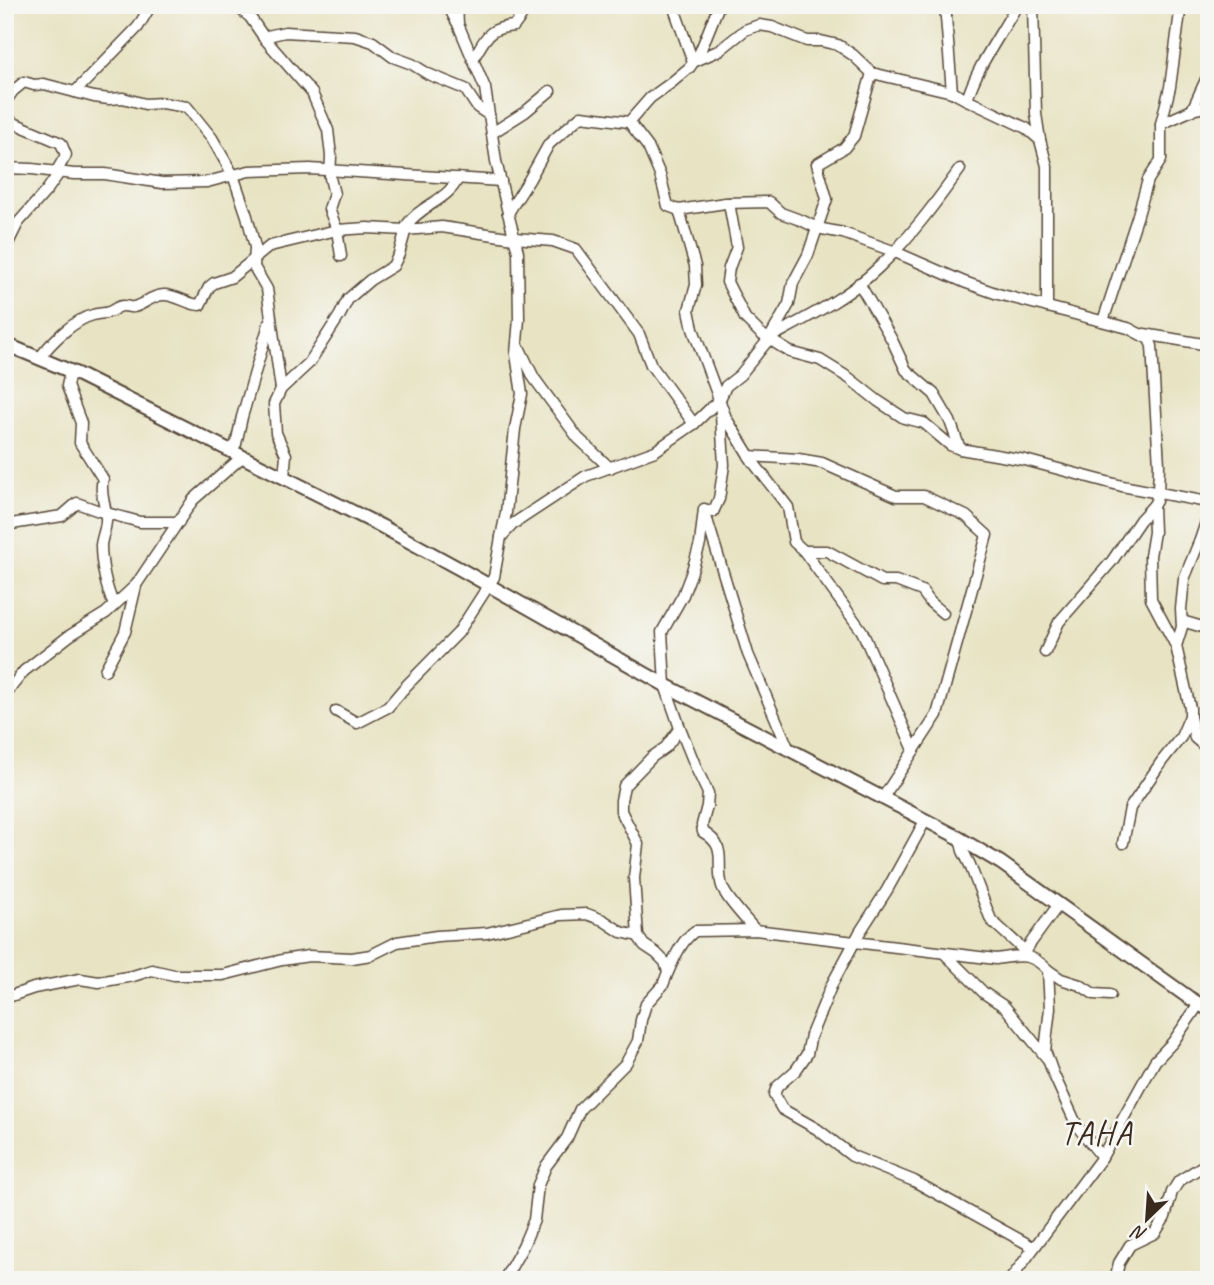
<svg xmlns="http://www.w3.org/2000/svg" width="1214" height="1285" viewBox="0 0 1214 1285" font-family="Caveat,sans-serif">
  <style>
    .lines { fill: none; stroke-linecap: round; stroke-linejoin: round }
    .minor-casing { stroke: #554637; stroke-width: 13 }
    .tertiary-casing { stroke: #554637; stroke-width: 16 }
    .minor { stroke: #fff; stroke-width: 10 }
    .tertiary { stroke: #fff; stroke-width: 12 }
    .labels { text-anchor: middle; stroke-width: 5; stroke-linejoin: round; paint-order: stroke }
    .quarter-label { font-size: 33px; letter-spacing: 2px; fill: #3b2a1e; stroke: #f6f6f2 }
  </style>
  <rect width="100%" height="100%" fill="#f6f6f2"/>
  <filter id="ink" filterUnits="userSpaceOnUse"><feTurbulence type="fractalNoise" baseFrequency=".0143" numOctaves="2"/><feDisplacementMap in="SourceGraphic" scale="14" xChannelSelector="R" yChannelSelector="G"/><feConvolveMatrix kernelMatrix="1 2 1 2 8 2 1 2 1" color-interpolation-filters="sRGB"/></filter>
  <filter id="wash" filterUnits="userSpaceOnUse"><feTurbulence type="fractalNoise" baseFrequency=".00686" numOctaves="4" result="noise"/><feDisplacementMap in="SourceGraphic" scale="28" xChannelSelector="R" yChannelSelector="G"/><feGaussianBlur stdDeviation="1.57" result="paint"/><feColorMatrix in="noise" values="0 0 0 0 0 0 0 0 0 0 0 0 0 0 0 0 0 1.4 0 .05"/><feComposite in="paint" operator="in"/></filter>
  <g filter="url(#wash)">
    <rect width="100%" height="100%" fill="#e8e3c3"/>
  </g>
  <g filter="url(#ink)">
    <g class="lines">
      <defs>
        <g id="minor">
          <path d="M 235,5 L 250,17 L 265,39 L 312,93 L 328,130 L 331,156 L 330,178 L 334,194 L 329,209 L 337,230 L 341,256"/>
          <path d="M 448,5 L 456,21"/>
          <path d="M 457,5 L 458,24 L 485,88 L 496,161 L 508,213 L 518,252 L 519,319 L 516,354 L 522,394 L 515,429 L 506,513 L 501,537"/>
          <path d="M 673,5 L 693,62 L 720,50 L 745,30 L 759,25 L 772,27 L 807,41 L 821,41 L 838,45 L 853,55 L 872,73"/>
          <path d="M 945,5 L 952,92"/>
          <path d="M 1033,5 L 1036,114 L 1040,140"/>
          <path d="M 263,37 L 285,32 L 355,36 L 373,42 L 393,57 L 412,64 L 428,74 L 465,89 L 477,107 L 489,115"/>
          <path d="M 473,59 C 486,38 487,28 514,26 L 525,11 L 526,5"/>
          <path d="M 75,92 L 138,27 L 151,5"/>
          <path d="M 967,100 L 1026,128 L 1040,140 L 1047,166 L 1047,307"/>
          <path d="M 5,102 L 13,91 L 24,82 L 34,85 L 44,84 L 94,97 L 109,99 L 123,98 L 145,104 L 162,103 L 187,107 L 212,138 L 233,175 L 247,216 L 255,247 L 254,267 L 267,289 L 281,389"/>
          <path d="M 1192,110 L 1209,73"/>
          <path d="M 5,117 L 14,123 L 61,143 L 66,155 L 59,167 L 59,173 L 47,190 L 18,223 L 5,249"/>
          <path d="M 629,122 L 648,147 L 660,175 L 668,206 L 679,210 L 725,203 L 769,202 L 781,213 L 803,221 L 817,228 L 843,233 L 893,251 L 964,282 L 998,294 L 1128,328 L 1149,339 L 1152,346 L 1159,465 L 1158,493 L 1156,501 L 1153,506 L 1140,520 L 1112,561 L 1059,622 L 1045,652"/>
          <path d="M 1161,124 L 1170,87 L 1181,5"/>
          <path d="M 492,133 L 525,112 L 550,91"/>
          <path d="M 5,168 L 32,169 L 74,174 L 105,174 L 162,183 L 207,182 L 249,171 L 310,169 L 501,181"/>
          <path d="M 729,203 L 737,247 L 729,268 L 727,282 L 745,318 L 761,334 L 790,352 L 820,360 L 849,378 L 878,401 L 904,418 L 924,423 L 950,445 L 960,449"/>
          <path d="M 679,210 L 695,266 L 696,285 L 689,310 L 693,329 L 726,418 L 753,462 L 788,507 L 794,542 L 804,551 L 862,631 L 914,750"/>
          <path d="M 508,213 L 529,180 L 549,144 L 581,116 L 629,122 L 650,98 L 671,83 L 690,67 L 700,52 L 719,5"/>
          <path d="M 576,249 L 639,334 L 651,365 L 694,424"/>
          <path d="M 859,283 L 892,340 L 906,370 L 934,394 L 950,421 L 960,449 L 1025,460 L 1122,486 L 1202,501 L 1209,504"/>
          <path d="M 1103,321 L 1137,218 L 1148,180 L 1161,160 L 1161,124 L 1192,110 L 1209,106"/>
          <path d="M 1144,334 L 1209,345"/>
          <path d="M 769,338 C 806,318 847,298 878,268 C 909,239 935,204 960,169"/>
          <path d="M 519,347 L 534,378 L 578,438 L 610,468"/>
          <path d="M 39,359 C 50,343 75,319 93,315 C 98,313 104,314 109,312 C 114,310 118,306 123,306 C 129,306 129,308 134,307 C 145,304 152,295 164,295 C 177,295 189,305 200,305 L 209,287 L 214,283 L 232,277 L 270,246 L 337,230 L 367,228 L 405,230 L 442,227 L 514,238 L 553,241 L 573,248"/>
          <path d="M 70,372 L 67,386 L 81,423 L 80,443 L 103,479 C 99,493 106,504 106,517 C 107,527 102,536 101,545 C 101,563 106,589 114,605"/>
          <path d="M 230,450 L 236,444 L 242,417 L 269,324"/>
          <path d="M 749,456 L 798,459 L 822,463 L 896,496 L 924,496 L 966,516 L 987,535 L 937,715 L 882,799"/>
          <path d="M 284,477 L 286,455 L 276,433 L 274,404 L 281,389 L 309,363 L 340,315 L 348,299 L 370,280 L 393,266 L 399,254 L 407,225 C 419,206 449,200 458,178"/>
          <path d="M 705,513 L 748,654 L 789,750"/>
          <path d="M 5,525 L 62,516 L 77,503 L 99,511 L 140,522 L 179,522"/>
          <path d="M 804,551 L 827,551 L 882,581 L 896,581 L 922,591 L 930,602 L 943,613"/>
          <path d="M 1182,621 L 1209,629"/>
          <path d="M 1176,646 L 1182,627 L 1181,609 L 1184,579 L 1200,540 L 1209,513"/>
          <path d="M 105,670 L 125,632 L 136,586"/>
          <path d="M 5,695 L 24,671 L 69,636 L 106,613 L 136,585 L 193,500 L 242,457"/>
          <path d="M 336,711 L 357,723 L 388,707 L 405,687 L 458,633 L 494,577 L 501,537 L 513,524 L 586,476 L 655,451 L 694,424 L 720,399"/>
          <path d="M 1190,717 L 1195,738 L 1209,750"/>
          <path d="M 680,728 L 697,770 L 708,793 L 707,806 L 702,825 L 703,832 C 729,847 715,863 722,886 C 726,899 746,919 755,930"/>
          <path d="M 925,821 L 887,890 L 860,932 L 832,984 L 811,1035 L 807,1054 L 796,1070 L 777,1087 L 774,1095 L 782,1109 L 817,1129 L 852,1156 L 914,1181 L 1033,1247"/>
          <path d="M 960,839 L 963,851 L 970,865 L 991,920 L 1025,951"/>
          <path d="M 1123,843 L 1130,808 L 1162,761 L 1181,737 L 1190,716 L 1190,708 L 1176,646 L 1151,599 L 1150,556 L 1154,532 L 1153,506"/>
          <path d="M 945,954 L 984,993 L 1005,1007 L 1046,1057"/>
          <path d="M 1022,955 L 1059,904"/>
          <path d="M 1048,970 L 1061,979 L 1080,985 L 1094,994 L 1110,995"/>
          <path d="M 668,972 C 675,957 681,941 695,931 L 755,930 L 996,959 C 1020,956 1029,951 1048,970 L 1050,1008 L 1045,1051 L 1053,1073 L 1077,1126 L 1102,1157"/>
          <path d="M 5,998 L 34,988 L 80,979 L 99,982 L 133,976 L 152,970 L 174,975 L 223,975 L 282,960 L 309,956 L 352,958 L 371,955 L 397,942 L 437,936 L 487,933 L 561,915 L 587,914 L 603,920 L 621,932 L 638,936"/>
          <path d="M 504,1280 L 523,1246 L 534,1220 L 538,1185 L 546,1166 L 567,1138 L 580,1109 L 626,1063 L 638,1041 L 641,1020 L 646,1004 L 663,985 L 668,972 L 665,962 L 656,953 L 644,945 L 638,936 L 634,878 L 638,844 L 621,811 L 621,800 L 624,786 L 652,757 L 666,747 L 680,728 L 665,685 L 662,632 L 683,595 L 691,574 L 700,544 L 704,509 L 713,512 L 719,499 L 724,465 L 720,399 L 726,386 L 740,375 L 769,339 L 789,304 L 793,283 L 808,255 L 827,199 L 817,164 L 844,148 L 854,136 L 872,73 L 952,92 L 967,100 C 977,66 1000,36 1017,5"/>
          <path d="M 1010,1280 L 1102,1157 L 1155,1061 L 1173,1042 L 1199,1004"/>
          <path d="M 1115,1280 L 1119,1263 L 1130,1245 L 1155,1233 L 1165,1217 L 1172,1192 L 1179,1181 L 1209,1162"/>
        </g>
        <path id="tertiary" d="M 5,344 L 77,374 L 381,526 L 460,569 L 665,685 L 952,834 L 1001,863 L 1188,997 L 1209,1010"/>
      </defs>
      <use href="#minor" class="minor-casing"/>
      <use href="#tertiary" class="tertiary-casing"/>
      <use href="#minor" class="minor"/>
      <use href="#tertiary" class="tertiary"/>
    </g>
  </g>
  <g class="labels">
    <g class="quarter-label">
      <text x="1097" y="1144">TAHA</text>
    </g>
  </g>
  <rect width="1214" height="1285" fill="none" stroke="#f6f6f2" stroke-width="28"/>
  <g transform="translate(1147 1219) rotate(205)" stroke="#f6f6f2" stroke-width="5" paint-order="stroke">
  <path d="M0-5L12 26L0 18L-12 26Z" fill="#3b2a1e"/>
  <text y="-10" font-size="19" font-weight="bold" text-anchor="middle" fill="#3b2a1e">N</text>
  </g>
</svg>
